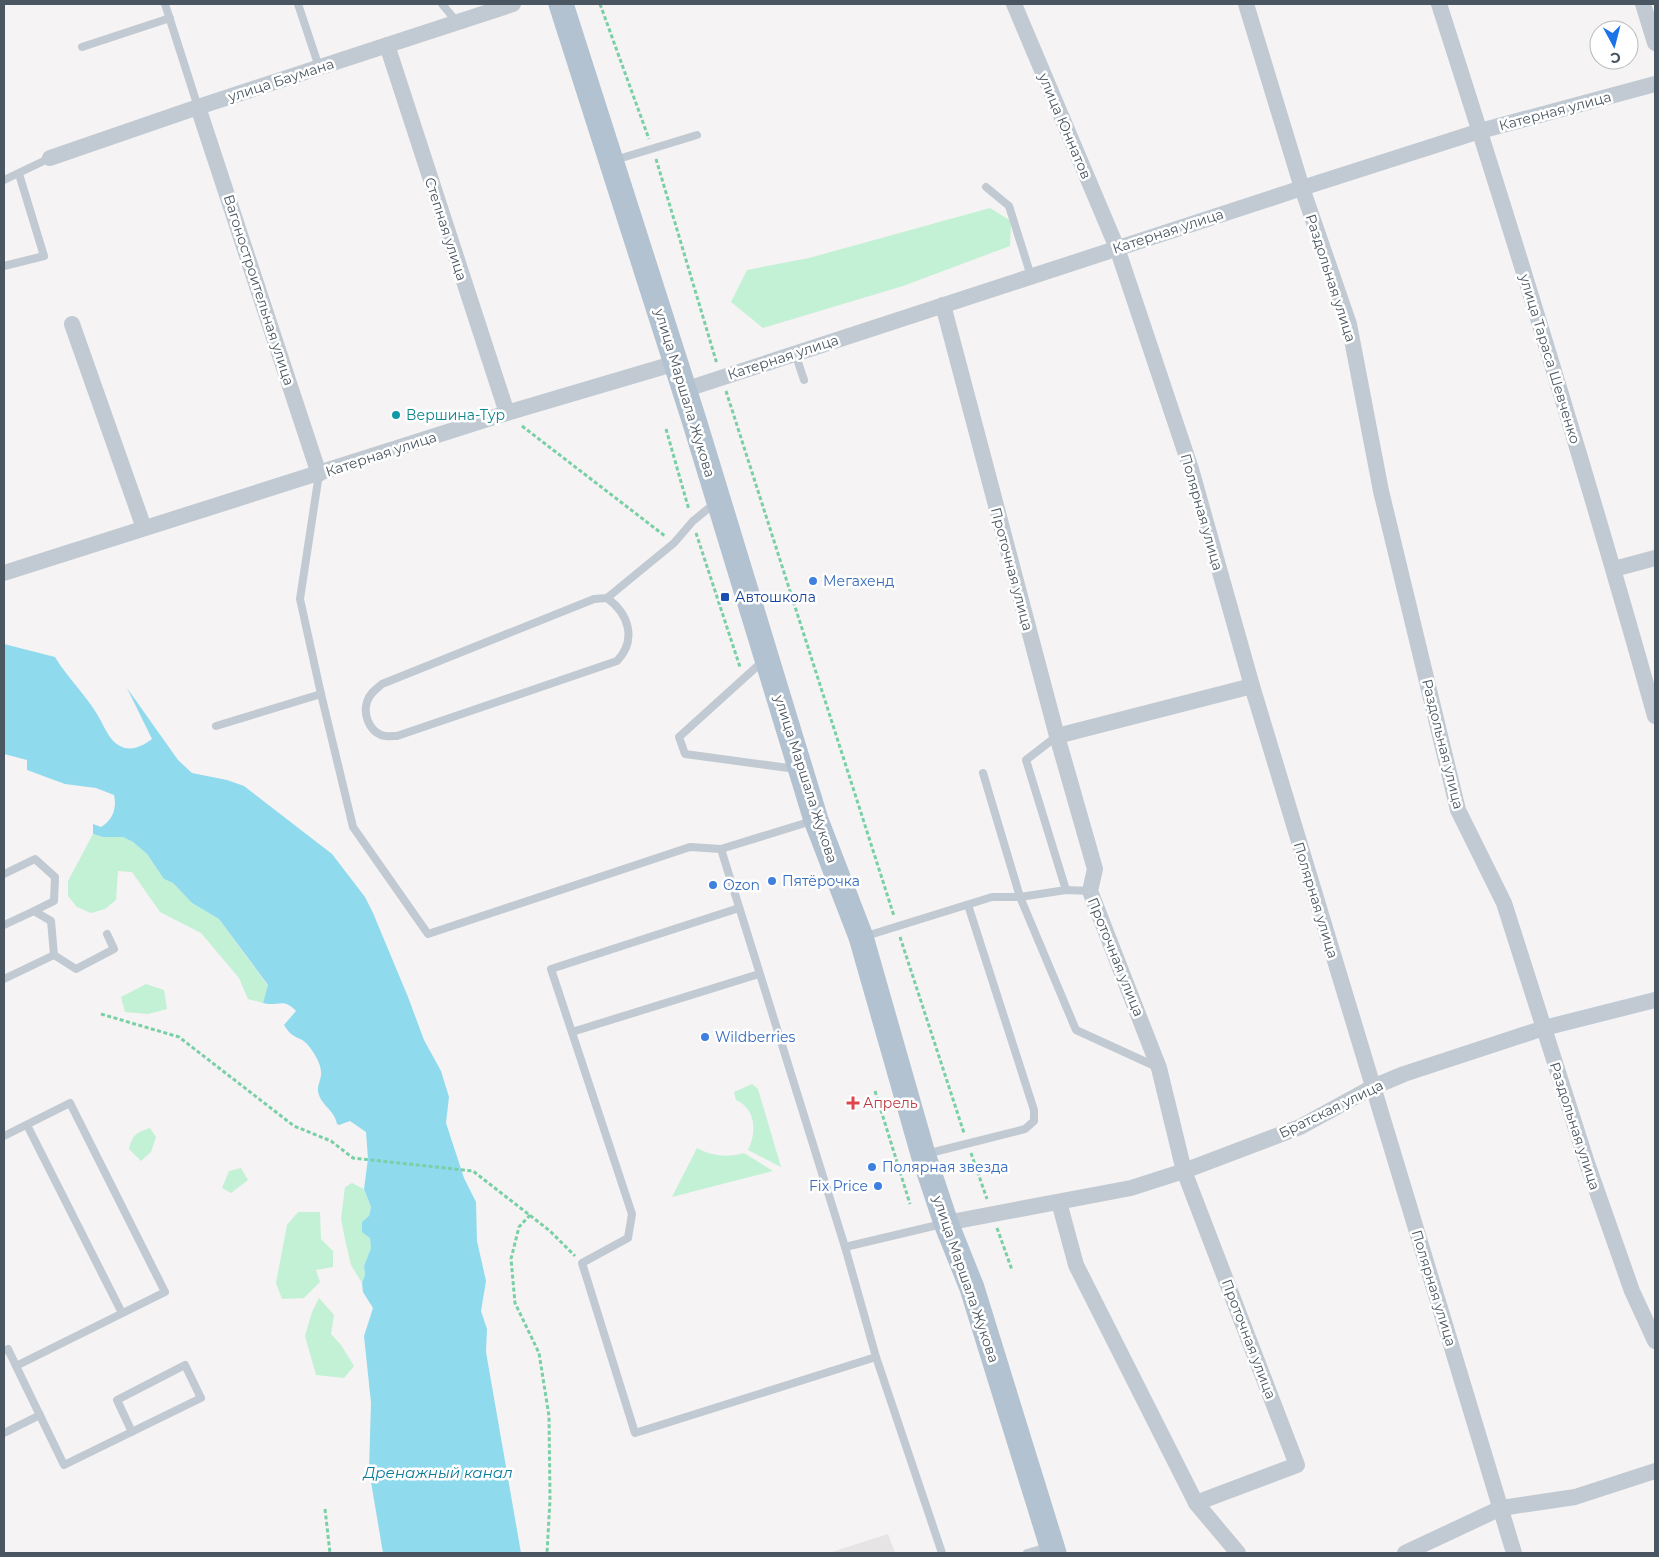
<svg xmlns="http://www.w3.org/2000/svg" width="1659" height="1557" viewBox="0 0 1659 1557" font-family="Montserrat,sans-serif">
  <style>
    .education { fill: #e6e4e5 }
    .green { fill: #c3f1d5 }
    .water { fill: #90daee }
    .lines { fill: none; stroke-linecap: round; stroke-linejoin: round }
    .path { stroke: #7ad0a6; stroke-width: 3; stroke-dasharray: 4 2.5; stroke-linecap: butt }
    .lane { stroke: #c1cad2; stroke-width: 8 }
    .street { stroke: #c1cad2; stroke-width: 16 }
    .primary { stroke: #b3c2d1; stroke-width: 25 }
    .culture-dot { fill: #0f9aa8; stroke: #fff; stroke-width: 2 }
    .shop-dot { fill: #3f7fe0; stroke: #fff; stroke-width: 2 }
    .transit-dot { fill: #1a4fb4; stroke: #fff; stroke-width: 2 }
    .health-dot { fill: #e0444e; stroke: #fff; stroke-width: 2 }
    .labels { text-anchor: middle; stroke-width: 5; stroke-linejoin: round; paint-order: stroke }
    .street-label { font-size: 14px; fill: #4a5661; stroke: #fff }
    .culture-label { font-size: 14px; fill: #0d838f; stroke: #fff; text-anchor: start }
    .shop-label { font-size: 14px; fill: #366cbe; stroke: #fff; text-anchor: start }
    .transit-label { font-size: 14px; fill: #164399; stroke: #fff; text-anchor: start }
    .health-label { font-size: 14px; fill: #be3a42; stroke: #fff; text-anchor: start }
    .water-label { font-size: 15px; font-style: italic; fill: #0c7c9b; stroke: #fff }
  </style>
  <rect width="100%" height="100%" fill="#f5f3f3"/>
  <path class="education" d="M 888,1534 L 895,1553 L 829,1553 Z"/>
  <g class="green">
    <path d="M 990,208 L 1011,221 L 1010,246 L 903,286 L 763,328 L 731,302 L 747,270 L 809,258 Z"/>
    <path d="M 93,834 L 103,837 L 123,837 L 133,842 L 147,854 L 164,879 L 173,883 L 192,903 L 219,919 L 268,986 L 263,1003 L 248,999 L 239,978 L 201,933 L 160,912 L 132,872 L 118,871 L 116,900 L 105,909 L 91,913 L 77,907 L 68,896 L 68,881 Z"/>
    <path d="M 146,984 L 164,990 L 167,1009 L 148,1014 L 125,1012 L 121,997 Z"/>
    <path d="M 752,1084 L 758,1089 L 781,1167 L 748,1150 C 757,1132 756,1109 736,1100 L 734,1092 Z"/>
    <path d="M 150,1128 L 156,1137 L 151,1152 L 141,1161 L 129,1149 C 132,1135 137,1132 150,1128 Z"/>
    <path d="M 697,1148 C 711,1156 727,1158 744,1153 L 773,1171 L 672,1197 Z"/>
    <path d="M 241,1168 L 248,1180 L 231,1193 L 222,1188 L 229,1171 Z"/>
    <path d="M 352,1183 L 364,1189 L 371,1207 L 369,1216 L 371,1248 L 364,1266 L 365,1275 L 362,1283 L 351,1265 L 345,1239 L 341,1219 L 345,1187 Z"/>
    <path d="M 298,1212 L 320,1212 L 321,1239 L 333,1251 L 333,1267 L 316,1270 L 320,1282 L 304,1298 L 282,1299 L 276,1283 L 287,1225 Z"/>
    <path d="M 319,1298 L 334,1315 L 331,1334 L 341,1345 L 354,1366 L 344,1378 L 316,1375 L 305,1336 L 312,1312 Z"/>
  </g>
  <path class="water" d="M 4,644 L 55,657 C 69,680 89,698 101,721 C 105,729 111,742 120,746 C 131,752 143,746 152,739 L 127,688 L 178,760 L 192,773 L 227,780 L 244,786 L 332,854 L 365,897 L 373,913 L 408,997 L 424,1040 L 441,1071 L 449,1097 L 446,1123 L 464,1178 L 476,1202 L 477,1241 L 486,1281 L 481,1311 L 487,1329 L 486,1352 L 521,1553 L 383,1553 L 369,1470 L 371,1403 L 364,1336 L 373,1308 L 363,1292 L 362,1283 L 365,1275 L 364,1266 L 371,1248 L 370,1238 L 362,1232 L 362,1222 L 369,1216 L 371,1207 L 364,1189 L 368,1159 L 366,1132 L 350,1121 L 339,1125 L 337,1124 C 334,1109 320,1105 318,1091 C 317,1085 322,1078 321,1072 C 321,1063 313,1051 307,1044 C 300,1036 293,1040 284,1025 L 296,1011 C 283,997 278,1007 263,1003 L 268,985 L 219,919 L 192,903 L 173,883 L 164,879 L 147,854 L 133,842 L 123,837 L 103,837 L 93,834 L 93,824 L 101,827 C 113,820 117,808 114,795 L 96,788 L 65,784 L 27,770 L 27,760 L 4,754 Z"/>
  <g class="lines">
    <g class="path">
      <path d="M 600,4 L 649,139"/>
      <path d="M 656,159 L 717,364"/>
      <path d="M 726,391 L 894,916"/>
      <path d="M 522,426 L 665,536"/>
      <path d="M 666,429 L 689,510"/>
      <path d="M 696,533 L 740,667"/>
      <path d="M 900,937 L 964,1133"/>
      <path d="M 101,1014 L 179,1037 L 294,1126 L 331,1141 L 353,1158 L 473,1171 L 550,1231 L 575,1256"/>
      <path d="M 875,1091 L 910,1204"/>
      <path d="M 971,1153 L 987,1199"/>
      <path d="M 530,1215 L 519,1227 L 511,1259 L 515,1303 L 539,1353 L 549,1416 L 550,1500 L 547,1553"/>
      <path d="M 997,1228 L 1012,1270"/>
      <path d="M 325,1509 L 330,1553"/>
    </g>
    <g class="lane">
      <path d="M 165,4 L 198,107"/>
      <path d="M 298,4 L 319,67"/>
      <path d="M 442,4 L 457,22"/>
      <path d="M 82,47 L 170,18"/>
      <path d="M 615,160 L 697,135"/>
      <path d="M 4,180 L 50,158"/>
      <path d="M 986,187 L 1009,206 L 1031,276"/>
      <path d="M 4,266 L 44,256 L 19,174"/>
      <path d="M 795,353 L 804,380"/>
      <path d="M 319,474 L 300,599 L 321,694 L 353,827 L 428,934 L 690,847 L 721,849"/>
      <path d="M 607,598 C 629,614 637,640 617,661 L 397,736 C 392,736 386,737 381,735 C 369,730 363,714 367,702 C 369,694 376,689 382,684 L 594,599 L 607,598 L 674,543 L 693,521 L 715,503"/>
      <path d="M 763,661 L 679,737 L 685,754 L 796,769"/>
      <path d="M 216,726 L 321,694"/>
      <path d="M 1057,736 L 1026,760 L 1066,890"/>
      <path d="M 983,773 L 1020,897 L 1076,1030 L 1157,1067"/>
      <path d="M 812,821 L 721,849 L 845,1247 L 942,1224"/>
      <path d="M 4,874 L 35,859 L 55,877 L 54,901 L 34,911"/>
      <path d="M 739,908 L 551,969 L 632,1214 L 628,1238 L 582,1263 L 635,1433 L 876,1357"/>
      <path d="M 4,925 L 34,911 L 51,921 L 54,955"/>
      <path d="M 863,937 L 992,897 L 1020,897 L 1066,890 L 1090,891"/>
      <path d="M 54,955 L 76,969 L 114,949 L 107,934"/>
      <path d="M 4,979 L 54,955"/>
      <path d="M 572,1032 L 759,974"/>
      <path d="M 27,1125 L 122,1313"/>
      <path d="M 4,1136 L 70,1103 L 165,1292 L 16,1366 L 64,1465 L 201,1398 L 185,1365 L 117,1400 L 132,1432"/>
      <path d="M 926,1154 L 1025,1129 L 1034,1121 L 1034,1110 L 968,905"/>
      <path d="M 845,1247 L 876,1357 L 942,1553"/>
      <path d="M 4,1351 L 8,1349 L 16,1366"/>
      <path d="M 4,1433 L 40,1415"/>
      <path d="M 1027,1553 L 1048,1547"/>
    </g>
    <g class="street">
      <path d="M 1014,4 L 1117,248 L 1191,469 L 1252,686 L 1514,1553"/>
      <path d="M 1246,4 L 1302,188 L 1349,324 L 1381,491 L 1458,810 L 1504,903 L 1587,1163 L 1632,1291 L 1655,1341"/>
      <path d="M 1439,4 C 1515,240 1588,477 1655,716"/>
      <path d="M 1643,4 L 1655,43"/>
      <path d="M 387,45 L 507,413"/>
      <path d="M 198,107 L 319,474"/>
      <path d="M 50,158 L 198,107 L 513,4"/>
      <path d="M 943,305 L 1057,736 L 1095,869 L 1090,891 L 1159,1068 L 1184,1171 L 1297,1465 L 1196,1503"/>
      <path d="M 72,324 L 144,528"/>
      <path d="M 684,390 L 1302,188 L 1480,131 L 1655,84"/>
      <path d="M 1614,569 L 1655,558"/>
      <path d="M 4,573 L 507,413 L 676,363"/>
      <path d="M 1057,736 L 1252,686"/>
      <path d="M 1059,1202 L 1076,1265 L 1196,1503 L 1238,1553"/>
      <path d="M 946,1223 L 1131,1188 L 1184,1171 L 1300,1127 L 1373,1087 L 1404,1074 L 1544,1028 L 1655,1000"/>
      <path d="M 1405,1553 L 1501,1508 L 1575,1497 L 1655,1471"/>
    </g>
    <path class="primary" d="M 561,4 L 694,420 L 816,820 L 861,937 L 923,1154 L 946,1223 L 972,1288 L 1054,1553"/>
  </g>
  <circle class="culture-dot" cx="396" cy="415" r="5"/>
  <g class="shop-dot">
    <circle cx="813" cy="581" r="5"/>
    <circle cx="772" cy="881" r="5"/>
    <circle cx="713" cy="885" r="5"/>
    <circle cx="705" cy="1037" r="5"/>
    <circle cx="872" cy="1167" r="5"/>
    <circle cx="878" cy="1186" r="5"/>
  </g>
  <rect class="transit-dot" x="720" y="592" width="10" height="10" rx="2.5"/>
  <path class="health-dot" d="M850.5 1095.5h5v5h5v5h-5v5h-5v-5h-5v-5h5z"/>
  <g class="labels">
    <g class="street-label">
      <text transform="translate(281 80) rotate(-18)" y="5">улица Баумана</text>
      <text transform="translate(1555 111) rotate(-15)" y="5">Катерная улица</text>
      <text transform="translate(1065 126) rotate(67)" y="5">улица Юннатов</text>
      <text transform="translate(446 229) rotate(72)" y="5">Степная улица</text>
      <text transform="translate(1168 231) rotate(-18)" y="5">Катерная улица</text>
      <text transform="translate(1331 278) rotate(72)" y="5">Раздольная улица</text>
      <text transform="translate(259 290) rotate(72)" y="5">Вагоностроительная улица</text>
      <text transform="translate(783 357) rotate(-18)" y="5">Катерная улица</text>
      <text transform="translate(1550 359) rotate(73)" y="5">улица Тараса Шевченко</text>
      <text transform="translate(685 393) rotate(73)" y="5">улица Маршала Жукова</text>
      <text transform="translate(381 454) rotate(-18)" y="5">Катерная улица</text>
      <text transform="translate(1202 512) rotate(74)" y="5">Полярная улица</text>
      <text transform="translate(1012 569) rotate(75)" y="5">Проточная улица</text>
      <text transform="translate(1443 744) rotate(76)" y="5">Раздольная улица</text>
      <text transform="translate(806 779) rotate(72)" y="5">улица Маршала Жукова</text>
      <text transform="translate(1316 900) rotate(73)" y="5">Полярная улица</text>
      <text transform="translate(1116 957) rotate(68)" y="5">Проточная улица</text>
      <text transform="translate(1331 1109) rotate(-26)" y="5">Братская улица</text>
      <text transform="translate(1575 1126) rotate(72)" y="5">Раздольная улица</text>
      <text transform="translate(966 1279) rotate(71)" y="5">улица Маршала Жукова</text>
      <text transform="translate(1434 1288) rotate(73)" y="5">Полярная улица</text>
      <text transform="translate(1249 1339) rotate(69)" y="5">Проточная улица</text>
    </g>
    <g class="culture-label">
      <text x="406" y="420">Вершина-Тур</text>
    </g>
    <g class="shop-label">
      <text x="823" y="586">Мегахенд</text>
      <text x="782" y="886">Пятёрочка</text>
      <text x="723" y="890">Ozon</text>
      <text x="715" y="1042">Wildberries</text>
      <text x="882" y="1172">Полярная звезда</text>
      <text x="868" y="1191" text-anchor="end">Fix Price</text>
    </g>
    <g class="transit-label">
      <text x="735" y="602">Автошкола</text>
    </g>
    <g class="health-label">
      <text x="863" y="1108">Апрель</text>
    </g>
    <g class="water-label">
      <text x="438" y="1478">Дренажный канал</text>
    </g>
  </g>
  <rect width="1659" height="1557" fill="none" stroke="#4a5661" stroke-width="10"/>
  <g transform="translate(1614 45) rotate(173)"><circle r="24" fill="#ffffff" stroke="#b7bbc0"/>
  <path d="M0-4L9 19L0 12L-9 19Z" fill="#1a73e8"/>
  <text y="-8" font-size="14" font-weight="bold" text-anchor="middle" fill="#4a5661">С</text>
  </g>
</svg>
